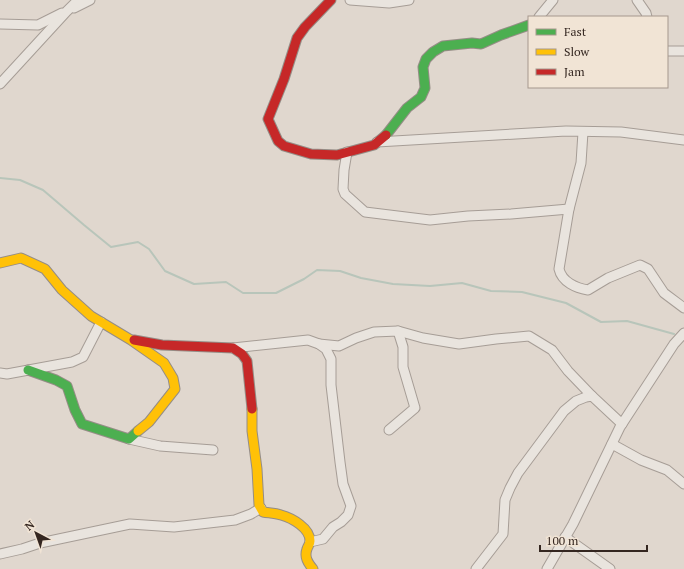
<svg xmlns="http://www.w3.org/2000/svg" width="684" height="569" viewBox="0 0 684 569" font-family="'PT Serif',serif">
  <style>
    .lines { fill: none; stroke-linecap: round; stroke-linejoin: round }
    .stream { stroke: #b8c5ba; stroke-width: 2 }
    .street-casing { stroke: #a69d96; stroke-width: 11 }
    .fast-casing { stroke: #958d86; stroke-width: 11 }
    .slow-casing { stroke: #958d86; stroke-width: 11 }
    .jam-casing { stroke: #958d86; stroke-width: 11 }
    .street { stroke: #e9e4de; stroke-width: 9 }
    .fast { stroke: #4caf50; stroke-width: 9 }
    .slow { stroke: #ffc107; stroke-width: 9 }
    .jam { stroke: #c62828; stroke-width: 9 }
  </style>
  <rect width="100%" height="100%" fill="#e0d7ce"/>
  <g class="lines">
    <path class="stream" d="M 0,178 L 20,180 L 43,190 L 84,225 L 111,247 L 138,242 L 149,249 L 165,271 L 194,284 L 226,282 L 243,293 L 276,293 L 304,279 L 317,270 L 340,271 L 361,278 L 393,284 L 430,286 L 462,283 L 491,291 L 522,292 L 566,303 L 601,322 L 627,321 L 674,334"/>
    <defs>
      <g id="street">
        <path d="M 350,0 L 389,3 L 409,0"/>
        <path d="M 637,0 L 646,13 L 647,17"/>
        <path d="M 74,8 L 90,0"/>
        <path d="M 539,17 L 553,0"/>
        <path d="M 0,24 L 38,25 L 62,13"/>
        <path d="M 667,51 L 684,51"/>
        <path d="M 0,84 L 67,11 L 78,0"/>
        <path d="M 583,132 L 581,163 L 569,209 L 559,269 C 562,282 576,288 588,290 L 608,278 L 640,265 L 648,269 L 664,293 L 684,308"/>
        <path d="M 377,142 L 566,131 L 621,132 L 684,140"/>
        <path d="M 347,152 L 344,170 L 343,189 L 345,194 L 365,212 L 430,220 L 468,216 L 511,214 L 569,209"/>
        <path d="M 319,344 L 339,346 L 356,338 L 374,332 L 398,331 L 423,338 L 459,344 L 496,339 L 529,336 L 552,350 L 568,371 L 592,396"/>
        <path d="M 233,348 L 308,340 L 319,344 L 326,349 L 331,359 L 331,385 L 340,462 L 343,484 L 351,506 L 348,515 L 341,522 L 333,527 L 323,539 L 310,542"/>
        <path d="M 0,373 L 7,374 L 72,362 L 83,357 L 101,322"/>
        <path d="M 389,430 L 415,408 L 403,367 L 403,347 L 398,331"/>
        <path d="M 129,439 L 160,446 L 213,450"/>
        <path d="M 612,444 L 641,460 L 667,470 L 684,484"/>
        <path d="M 565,537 L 610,569"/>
        <path d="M 0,554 L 22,549 L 40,543 L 130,524 L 174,527 L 235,520 L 251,514 L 261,508"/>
        <path d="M 476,569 L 503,534 L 505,500 L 510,488 L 518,473 L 564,411 L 576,401 L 586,397 L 592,396 L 622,424"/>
        <path d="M 547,569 L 573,524 L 620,427 L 674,344 L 684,333"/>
      </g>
      <g id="fast">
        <path d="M 386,135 L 407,108 L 421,97 L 425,88 L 423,67 L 426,59 L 433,52 L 443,46 L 472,43 L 481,44 L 501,35 L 529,25"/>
        <path d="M 28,370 L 56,380 L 67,386 L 75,410 L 82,424 L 129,439 L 138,431"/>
      </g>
      <g id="slow">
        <path d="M 0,263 L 21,258 L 45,269 L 62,290 L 91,316 L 131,340 L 164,363 L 173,378 L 175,389 L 149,422 L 138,431"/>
        <path d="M 252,409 L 252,431 L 257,469 L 259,505 L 263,512 C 269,513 275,513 281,515 C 292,518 310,528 310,541 C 310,544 308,546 307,549 C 304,557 308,563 313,569"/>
      </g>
      <g id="jam">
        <path d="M 331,0 L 305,27 L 297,38 L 284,79 L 268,119 L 278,141 L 284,146 L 311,154 L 337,155 L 374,145 L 386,135"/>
        <path d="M 134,340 L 162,345 L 233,348 L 242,354 L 247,361 L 252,409"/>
      </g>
    </defs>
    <use href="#street" class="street-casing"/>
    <use href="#fast" class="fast-casing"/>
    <use href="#slow" class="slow-casing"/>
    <use href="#jam" class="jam-casing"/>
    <use href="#street" class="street"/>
    <use href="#fast" class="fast"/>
    <use href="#slow" class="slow"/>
    <use href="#jam" class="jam"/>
  </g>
  <rect x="528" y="16" width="140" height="72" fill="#f1e4d5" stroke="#a5988d"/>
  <rect x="536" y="29" width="20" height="6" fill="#4caf50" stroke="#a5988d"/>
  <text x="564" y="36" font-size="12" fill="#342620">Fast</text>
  <rect x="536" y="49" width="20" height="6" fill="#ffc107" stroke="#a5988d"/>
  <text x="564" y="56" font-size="12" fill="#342620">Slow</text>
  <rect x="536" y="69" width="20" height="6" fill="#c62828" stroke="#a5988d"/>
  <text x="564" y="76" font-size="12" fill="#342620">Jam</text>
  <g transform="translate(36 533) rotate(319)" stroke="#f1e4d5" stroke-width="3" paint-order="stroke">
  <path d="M0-3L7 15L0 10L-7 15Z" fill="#342620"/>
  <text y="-6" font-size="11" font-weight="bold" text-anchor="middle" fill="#342620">N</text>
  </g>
  <path d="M540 545v6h107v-6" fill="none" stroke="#342620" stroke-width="2"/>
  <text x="546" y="545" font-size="12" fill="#342620" stroke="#f1e4d5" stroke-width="3" paint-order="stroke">100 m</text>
</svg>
